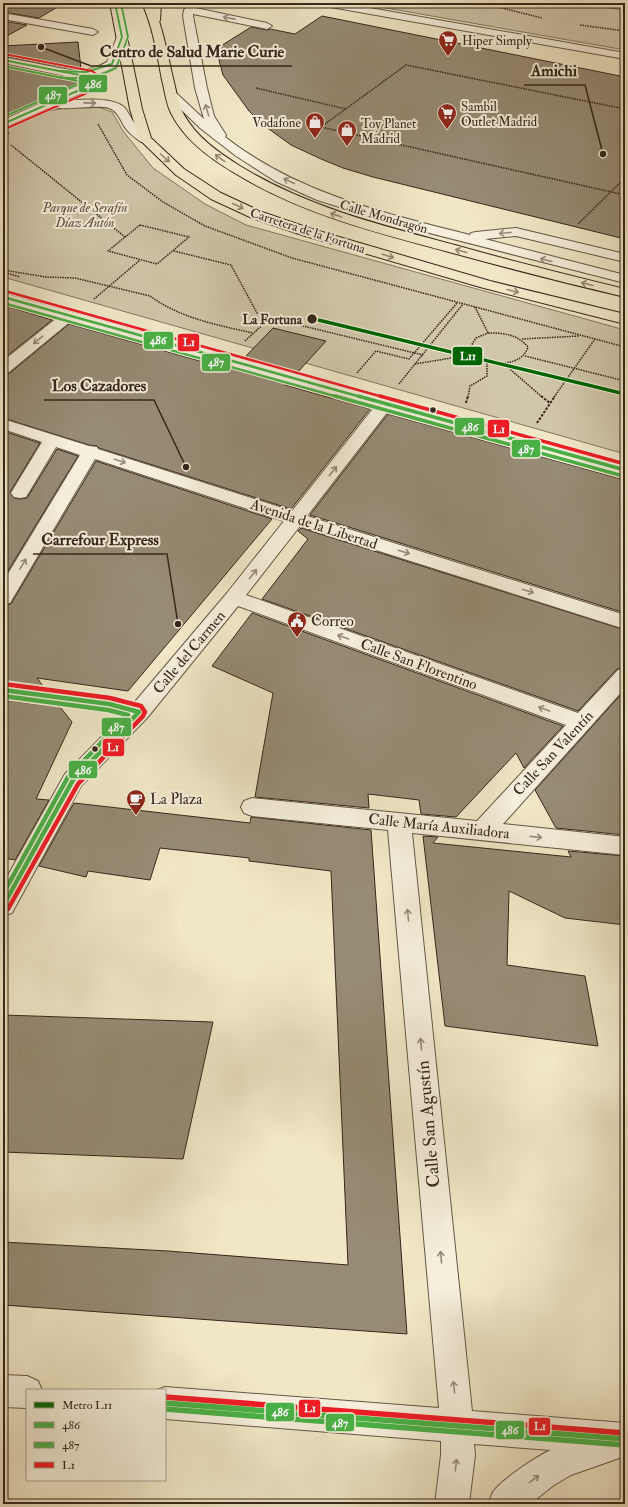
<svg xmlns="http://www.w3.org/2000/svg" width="628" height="1507" viewBox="0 0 628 1507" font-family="'IM FELL Double Pica',serif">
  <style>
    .green { fill: #d0c6aa; stroke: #827662 }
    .building { fill: #968b74; stroke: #35271a }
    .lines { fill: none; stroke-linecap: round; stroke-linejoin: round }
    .minor-casing { stroke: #645745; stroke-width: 2 }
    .major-casing { stroke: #35271a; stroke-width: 2 }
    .highway-casing { stroke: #35271a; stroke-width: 2 }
    .path-far1 { stroke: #35271a; stroke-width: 1.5; stroke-dasharray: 1.5 1; stroke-linecap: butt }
    .path { stroke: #35271a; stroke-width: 2; stroke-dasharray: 2.5 1.5; stroke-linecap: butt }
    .minor { fill: #f5efdb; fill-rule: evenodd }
    .major { fill: #f0e7c7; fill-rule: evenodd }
    .highway { fill: #f0e7c7; fill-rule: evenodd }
    .bus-1-far4-casing { stroke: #f5efdb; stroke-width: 3.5 }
    .bus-1-far3-casing { stroke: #f5efdb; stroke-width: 4.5 }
    .bus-1-far2-casing { stroke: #f5efdb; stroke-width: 6 }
    .bus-1-far1-casing { stroke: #f5efdb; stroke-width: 8 }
    .bus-1-casing { stroke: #f5efdb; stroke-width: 8 }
    .bus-2-far4-casing { stroke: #f5efdb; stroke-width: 3.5 }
    .bus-2-far3-casing { stroke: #f5efdb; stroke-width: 4.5 }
    .bus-2-far2-casing { stroke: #f5efdb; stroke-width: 6 }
    .bus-2-far1-casing { stroke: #f5efdb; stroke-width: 8 }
    .bus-2-casing { stroke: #f5efdb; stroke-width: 8 }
    .bus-3-far4-casing { stroke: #f5efdb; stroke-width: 3.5 }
    .bus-3-far3-casing { stroke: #f5efdb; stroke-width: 4.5 }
    .bus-3-far2-casing { stroke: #f5efdb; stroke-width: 6 }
    .bus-3-far1-casing { stroke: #f5efdb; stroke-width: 8 }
    .bus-3-casing { stroke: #f5efdb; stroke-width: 8 }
    .bus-1-far4 { stroke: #49b045; stroke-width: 2 }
    .bus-1-far3 { stroke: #49b045; stroke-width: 2.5 }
    .bus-1-far2 { stroke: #49b045; stroke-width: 3.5 }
    .bus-1-far1 { stroke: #49b045; stroke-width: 4.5 }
    .bus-1 { stroke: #49b045; stroke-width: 5.5 }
    .bus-2-far4 { stroke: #49b045; stroke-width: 2 }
    .bus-2-far3 { stroke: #49b045; stroke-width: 2.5 }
    .bus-2-far2 { stroke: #49b045; stroke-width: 3.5 }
    .bus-2-far1 { stroke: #49b045; stroke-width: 4.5 }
    .bus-2 { stroke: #49b045; stroke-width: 5.5 }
    .bus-3-far4 { stroke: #ee1c25; stroke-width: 2 }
    .bus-3-far3 { stroke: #ee1c25; stroke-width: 2.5 }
    .bus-3-far2 { stroke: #ee1c25; stroke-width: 3.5 }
    .bus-3-far1 { stroke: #ee1c25; stroke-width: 4.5 }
    .bus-3 { stroke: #ee1c25; stroke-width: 5.5 }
    .metro-1-casing { stroke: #f5efdb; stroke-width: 5.5 }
    .metro-1 { stroke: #006400; stroke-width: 3.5 }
    .oneway { stroke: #958b7a }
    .oneway2 { stroke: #928770 }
    .stop-dot { fill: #35271a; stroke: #f5efdb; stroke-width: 1.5 }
    .labels { text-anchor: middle; stroke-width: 4; stroke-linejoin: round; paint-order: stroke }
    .far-poi-label { font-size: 13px; fill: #35271a; stroke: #f5efdb; text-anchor: start }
    .far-park-label { font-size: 13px; font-style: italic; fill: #5c4f3e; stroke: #f5efdb }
    .far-street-label { font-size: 13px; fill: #35271a; stroke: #f5efdb }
    .far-stop-label { font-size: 13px; font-weight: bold; fill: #35271a; stroke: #f5efdb; text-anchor: end }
    .street-label { font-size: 15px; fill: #35271a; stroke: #f5efdb }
    .poi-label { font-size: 15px; fill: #35271a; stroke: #f5efdb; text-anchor: start }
    .near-street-label { font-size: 18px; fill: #35271a; stroke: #f5efdb }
    .leader { fill: none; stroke: #35271a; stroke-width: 1.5 }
    .callout-dot { fill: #35271a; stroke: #f5efdb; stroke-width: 1.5 }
    .callout-label { font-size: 16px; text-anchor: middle; font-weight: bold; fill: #35271a; stroke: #f5efdb; stroke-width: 4; stroke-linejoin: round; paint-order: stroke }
    .line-badge { stroke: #f5efdb; stroke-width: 1.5 }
    .badge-label { font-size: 11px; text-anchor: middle; font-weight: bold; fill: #fff }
  </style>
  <rect width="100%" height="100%" fill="#f0e7c7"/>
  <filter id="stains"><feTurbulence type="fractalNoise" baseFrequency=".005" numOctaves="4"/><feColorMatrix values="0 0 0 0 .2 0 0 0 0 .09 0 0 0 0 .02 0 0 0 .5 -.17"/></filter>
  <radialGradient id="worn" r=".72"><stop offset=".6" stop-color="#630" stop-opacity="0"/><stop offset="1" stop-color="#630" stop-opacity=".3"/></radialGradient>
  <g class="green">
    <path d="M 358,3 L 571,3 L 625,10 L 625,50 Z"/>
    <path d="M 78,106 L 96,106 L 112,112 L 123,131 L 153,168 L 205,204 L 246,225 L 625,330 L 625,454 L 3,277 L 3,137 L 10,133 L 3,131 L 3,129 L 41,112 Z"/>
  </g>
  <g class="building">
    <path d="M 3,3 L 64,3 L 39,18 L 3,12 Z"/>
    <path d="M 322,16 L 625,77 L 625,239 L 373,177 L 343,168 L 321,159 L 291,145 L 262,124 L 249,111 L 223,75 L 216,49 L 251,27 L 267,30 L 270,29 L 295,34 Z"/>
    <path d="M 3,21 L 27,25 L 3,38 Z"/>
    <path d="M 78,42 L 81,69 L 75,69 L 3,56 L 3,46 Z"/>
    <path d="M 3,65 L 81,81 L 3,117 Z"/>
    <path d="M 3,305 L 52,320 L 3,359 Z"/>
    <path d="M 69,324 L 232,370 L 234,368 L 287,383 L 285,385 L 370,409 L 291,509 L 99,448 L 97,446 L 89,445 L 3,418 L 3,375 L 10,373 Z"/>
    <path d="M 273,328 L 326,341 L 297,373 L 244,358 Z"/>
    <path d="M 388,414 L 625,480 L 625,613 L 310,515 Z"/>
    <path d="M 3,431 L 40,443 L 10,492 L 14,498 L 20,499 L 27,498 L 57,449 L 78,456 L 3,579 Z"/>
    <path d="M 96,461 L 272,519 L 128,691 L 37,678 L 43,686 L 3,681 L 3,606 L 11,604 Z"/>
    <path d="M 301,528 L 625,630 L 625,667 L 617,669 L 578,711 L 262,599 L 308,539 L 298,531 Z"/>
    <path d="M 252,613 L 563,726 L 524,768 L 516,753 L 456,817 L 421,814 L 419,800 L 368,794 L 369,808 L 255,797 L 273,693 L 212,666 Z"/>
    <path d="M 625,690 L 625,835 L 556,828 L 535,790 Z"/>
    <path d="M 3,700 L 60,707 L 72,722 L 36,799 L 49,800 L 15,860 L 3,858 Z"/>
    <path d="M 74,803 L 250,823 L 251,817 L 371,830 L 407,1334 L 3,1305 L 3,1242 L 168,1251 L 348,1265 L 331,871 L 249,861 L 249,858 L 160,848 L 150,880 L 88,871 L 86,877 L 39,866 Z"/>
    <path d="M 423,836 L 438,837 L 433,843 L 571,857 L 568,851 L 625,856 L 625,925 L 565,918 L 509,891 L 507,965 L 585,976 L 598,1046 L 445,1026 Z"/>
    <path d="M 3,1015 L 213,1022 L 183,1159 L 3,1152 Z"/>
  </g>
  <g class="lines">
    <defs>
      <g id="minor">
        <path d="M 190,3 L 201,3 L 196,8 L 267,23 L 272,26 L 267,29 L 193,14 L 193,16 L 207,88 L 214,116 L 226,135 L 225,137 C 299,194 381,212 470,235 L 471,233 L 476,232 L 516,228 L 625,254 L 625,262 L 516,236 L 485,239 L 625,275 L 625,283 L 398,225 L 317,200 L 275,181 L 236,156 L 200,128 L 165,94 L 167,92 L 175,92 L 204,119 L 195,88 L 183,16 L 184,10 Z"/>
        <path d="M 320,3 L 342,3 L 625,53 L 625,59 L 325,6 Z"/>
        <path d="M 3,13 L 93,29 L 98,32 L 93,35 L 3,19 Z"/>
        <path d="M 122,34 L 127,37 L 116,66 L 102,73 L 94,75 L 101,80 L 97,86 L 64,101 C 80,100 113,96 125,108 C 129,113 131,119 135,124 C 140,130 147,133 151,139 L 149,142 L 141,142 C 136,138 130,134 126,129 C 121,122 118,111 109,108 C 95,104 61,112 53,106 L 3,128 L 3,120 L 89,81 L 3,63 L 3,57 L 75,71 L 95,68 L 107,62 L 117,37 Z"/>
        <path d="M 3,293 L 625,465 L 625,475 L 389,410 L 307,516 L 625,615 L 625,629 L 300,526 L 246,595 L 578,713 L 618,670 L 625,668 L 625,688 L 503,824 L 625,837 L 625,855 L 412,833 L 472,1411 L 625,1423 L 625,1456 L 571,1475 L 554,1485 L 530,1504 L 488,1504 C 490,1500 491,1496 493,1492 C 501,1480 537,1456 551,1450 L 474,1444 L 475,1455 L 469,1504 L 435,1504 L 441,1455 L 441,1441 L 165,1419 L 165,1390 L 157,1390 L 165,1387 L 439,1408 L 388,830 L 252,816 L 244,813 L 241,807 L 244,801 L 252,798 L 477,821 L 566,725 L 238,606 L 147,718 L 81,786 L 12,913 L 3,916 L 3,884 L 65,774 L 123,715 L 109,712 L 3,698 L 3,682 L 109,696 L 134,703 L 227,593 L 284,521 L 95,459 L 10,603 L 3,605 L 3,582 L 80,455 L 56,447 L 26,497 L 20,498 L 14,497 L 11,493 L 42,442 L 3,429 L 3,419 L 89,446 L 97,447 L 98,449 L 292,511 L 375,406 L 71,321 L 9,372 L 3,374 L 3,361 L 58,317 L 3,302 Z"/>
        <path d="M 3,1375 L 27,1376 L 38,1381 L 42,1390 L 27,1390 L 27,1408 L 3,1407 Z"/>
      </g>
      <g id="major">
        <path d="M 110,3 L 120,3 L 142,109 L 151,138 L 184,169 L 221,193 L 262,212 L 312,229 L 490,281 L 625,314 L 625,324 L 480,287 L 302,235 L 252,218 L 211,199 L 176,175 L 139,139 L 130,109 Z"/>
        <path d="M 142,3 L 152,3 C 163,27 167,53 173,78 C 176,90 178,103 183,113 C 196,137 218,152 240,166 C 307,207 380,225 455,245 C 511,261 568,275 625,289 L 625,297 C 566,283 507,268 449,252 C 374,232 299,213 233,172 C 208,157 184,139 171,113 C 166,103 165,91 162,80 C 157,54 153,27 142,3 Z"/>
      </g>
      <g id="highway">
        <path d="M 151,3 L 161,3 L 160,20 L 159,22 L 155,23 L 150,20 Z"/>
        <path d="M 606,3 L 625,3 L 625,8 L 607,5 Z"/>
      </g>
    </defs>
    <use href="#minor" class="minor-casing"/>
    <use href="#major" class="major-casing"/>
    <use href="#highway" class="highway-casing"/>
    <g class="path-far1">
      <path d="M 462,4 L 490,5 L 542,18"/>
      <path d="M 580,25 L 625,31"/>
      <path d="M 256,88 L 346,109"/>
      <path d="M 625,109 L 406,65 L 321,127 L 625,195"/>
      <path d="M 98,124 L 127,175 L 163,202 L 205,226 L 292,258 L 625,347"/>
      <path d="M 11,145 L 125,237"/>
      <path d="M 578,224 L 625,178"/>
      <path d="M 140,225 L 189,237 L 157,264 L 108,251 Z"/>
      <path d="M 174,251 L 231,265 L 257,313 L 270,318"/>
      <path d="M 3,270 L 46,277 L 75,278 L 150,296 C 180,318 217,325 253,333"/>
      <path d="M 3,272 L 20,277"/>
      <path d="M 94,299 L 140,260"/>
      <path d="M 475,307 L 488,333"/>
      <path d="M 488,333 C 504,333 517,334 528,347 C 520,371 481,365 471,346 L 476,338 Z"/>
      <path d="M 522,339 L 579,336"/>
      <path d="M 245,341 L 270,318 L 423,355"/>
      <path d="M 525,356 L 625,381"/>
      <path d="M 503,363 L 542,397"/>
      <path d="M 415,364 L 475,354"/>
      <path d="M 357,373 L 376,351 L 409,359 L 457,303"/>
      <path d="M 399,384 L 463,304"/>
      <path d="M 468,397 L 470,386 L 487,376 L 487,360"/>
      <path d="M 554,397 L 595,339"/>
    </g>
    <g class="path">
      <path d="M 541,396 L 550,403"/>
      <path d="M 466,403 L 468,396"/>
      <path d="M 537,423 L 555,396"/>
    </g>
    <use href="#minor" class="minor"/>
    <use href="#major" class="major"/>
    <use href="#highway" class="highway"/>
    <defs>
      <g id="bus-1-far4">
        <path d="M 3,60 L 90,77 L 95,80 L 93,84 L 3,124"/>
        <path d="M 58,71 L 86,72 L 112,64 L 122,37 L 115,3"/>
      </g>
      <path id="bus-1-far3" d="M 3,297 L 361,397"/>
      <path id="bus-1-far2" d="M 358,396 L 625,470"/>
      <path id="bus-1-far1" d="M 3,690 L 109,704 L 139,712 L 73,780 L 3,906"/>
      <path id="bus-1" d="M 165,1403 L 625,1439"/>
      <g id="bus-2-far4">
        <path d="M 3,66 L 83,82 L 3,117"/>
        <path d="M 57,77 C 78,80 97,78 116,68 L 128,37 L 121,3"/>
      </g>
      <path id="bus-2-far3" d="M 3,303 L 338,397"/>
      <path id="bus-2-far2" d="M 335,396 L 623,476"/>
      <path id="bus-2-far1" d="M 3,696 L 108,710 L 128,715 L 68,777 L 3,894"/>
      <path id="bus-2" d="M 165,1409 L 625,1445"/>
      <path id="bus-3-far4" d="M 4,54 L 92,71 L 99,76 L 101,80 L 96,89 L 5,129"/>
      <path id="bus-3-far3" d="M 5,291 L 383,397"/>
      <path id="bus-3-far2" d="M 380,396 L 625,464"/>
      <path id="bus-3-far1" d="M 4,684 L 110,698 L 141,706 L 145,712 L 143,716 L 78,784 L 8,909"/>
      <path id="bus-3" d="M 165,1397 L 625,1433"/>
    </defs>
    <use href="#bus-1-far4" class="bus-1-far4-casing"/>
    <use href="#bus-1-far3" class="bus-1-far3-casing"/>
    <use href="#bus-1-far2" class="bus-1-far2-casing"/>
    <use href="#bus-1-far1" class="bus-1-far1-casing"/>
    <use href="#bus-1" class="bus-1-casing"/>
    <use href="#bus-2-far4" class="bus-2-far4-casing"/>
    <use href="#bus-2-far3" class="bus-2-far3-casing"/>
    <use href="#bus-2-far2" class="bus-2-far2-casing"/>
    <use href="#bus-2-far1" class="bus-2-far1-casing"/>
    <use href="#bus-2" class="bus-2-casing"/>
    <use href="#bus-3-far4" class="bus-3-far4-casing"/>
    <use href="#bus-3-far3" class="bus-3-far3-casing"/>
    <use href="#bus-3-far2" class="bus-3-far2-casing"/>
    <use href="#bus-3-far1" class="bus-3-far1-casing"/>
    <use href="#bus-3" class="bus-3-casing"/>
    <use href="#bus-1-far4" class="bus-1-far4"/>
    <use href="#bus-1-far3" class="bus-1-far3"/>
    <use href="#bus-1-far2" class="bus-1-far2"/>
    <use href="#bus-1-far1" class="bus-1-far1"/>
    <use href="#bus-1" class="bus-1"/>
    <use href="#bus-2-far4" class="bus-2-far4"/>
    <use href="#bus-2-far3" class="bus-2-far3"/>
    <use href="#bus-2-far2" class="bus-2-far2"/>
    <use href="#bus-2-far1" class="bus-2-far1"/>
    <use href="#bus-2" class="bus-2"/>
    <use href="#bus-3-far4" class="bus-3-far4"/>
    <use href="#bus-3-far3" class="bus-3-far3"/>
    <use href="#bus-3-far2" class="bus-3-far2"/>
    <use href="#bus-3-far1" class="bus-3-far1"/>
    <use href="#bus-3" class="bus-3"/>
    <defs>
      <path id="metro-1" d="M 310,318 L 625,394"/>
    </defs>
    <use href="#metro-1" class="metro-1-casing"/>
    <use href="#metro-1" class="metro-1"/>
  </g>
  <defs><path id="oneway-shaft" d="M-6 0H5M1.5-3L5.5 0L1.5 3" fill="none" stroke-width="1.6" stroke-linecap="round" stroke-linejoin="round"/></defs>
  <g class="oneway">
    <use href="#oneway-shaft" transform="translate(229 18) rotate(-169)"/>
    <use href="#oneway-shaft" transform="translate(90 103) rotate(1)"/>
    <use href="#oneway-shaft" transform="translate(207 110) rotate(-106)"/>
    <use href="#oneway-shaft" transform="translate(289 181) rotate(-155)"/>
    <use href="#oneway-shaft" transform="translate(505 233) rotate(174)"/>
    <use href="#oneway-shaft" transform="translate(546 260) rotate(-166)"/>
    <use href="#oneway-shaft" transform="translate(38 340) rotate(141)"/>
    <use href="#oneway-shaft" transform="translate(120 461) rotate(18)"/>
    <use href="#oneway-shaft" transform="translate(333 471) rotate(-52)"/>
    <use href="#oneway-shaft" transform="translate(404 552) rotate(17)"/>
    <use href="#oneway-shaft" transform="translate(23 564) rotate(-59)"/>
    <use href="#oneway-shaft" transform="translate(253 574) rotate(-52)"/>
    <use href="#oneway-shaft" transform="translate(528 591) rotate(17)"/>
    <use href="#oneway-shaft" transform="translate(343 637) rotate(-160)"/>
    <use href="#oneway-shaft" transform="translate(544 709) rotate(-160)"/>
    <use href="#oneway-shaft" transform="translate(536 837) rotate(6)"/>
    <use href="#oneway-shaft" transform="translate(408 915) rotate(-95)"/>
    <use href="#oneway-shaft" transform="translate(421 1044) rotate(-95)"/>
    <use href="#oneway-shaft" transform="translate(441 1257) rotate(-95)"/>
    <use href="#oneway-shaft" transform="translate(454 1387) rotate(-95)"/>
    <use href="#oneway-shaft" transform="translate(456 1465) rotate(-83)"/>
    <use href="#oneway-shaft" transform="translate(534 1479) rotate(-36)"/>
  </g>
  <g class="oneway2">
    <use href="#oneway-shaft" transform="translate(165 158) rotate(42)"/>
    <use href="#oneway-shaft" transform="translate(220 158) rotate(-144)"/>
    <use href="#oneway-shaft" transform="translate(238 206) rotate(25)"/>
    <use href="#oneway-shaft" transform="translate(336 215) rotate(-161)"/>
    <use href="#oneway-shaft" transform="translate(461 251) rotate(-165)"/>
    <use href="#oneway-shaft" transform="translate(388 256) rotate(16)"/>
    <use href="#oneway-shaft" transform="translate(587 284) rotate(-166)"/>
    <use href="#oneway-shaft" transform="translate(513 291) rotate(14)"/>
  </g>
  <defs>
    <symbol id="supermarket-pin" viewBox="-11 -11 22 30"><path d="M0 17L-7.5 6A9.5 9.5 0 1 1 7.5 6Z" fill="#8f2418" stroke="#f5efdb"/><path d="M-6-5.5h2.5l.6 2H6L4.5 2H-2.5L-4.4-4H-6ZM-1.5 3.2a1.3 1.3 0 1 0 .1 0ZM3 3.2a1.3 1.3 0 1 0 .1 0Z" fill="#fff"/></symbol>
    <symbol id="shop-pin" viewBox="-11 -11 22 30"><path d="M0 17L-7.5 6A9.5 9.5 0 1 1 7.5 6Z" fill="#8f2418" stroke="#f5efdb"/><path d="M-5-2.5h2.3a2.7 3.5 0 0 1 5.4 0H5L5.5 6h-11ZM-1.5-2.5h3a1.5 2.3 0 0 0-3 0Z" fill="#fff"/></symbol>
    <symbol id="civic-pin" viewBox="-11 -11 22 30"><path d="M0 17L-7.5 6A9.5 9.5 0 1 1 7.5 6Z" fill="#8f2418" stroke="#f5efdb"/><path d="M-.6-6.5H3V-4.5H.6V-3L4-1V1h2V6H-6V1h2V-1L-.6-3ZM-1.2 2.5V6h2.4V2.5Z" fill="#fff"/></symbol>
    <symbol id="cafe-pin" viewBox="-11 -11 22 30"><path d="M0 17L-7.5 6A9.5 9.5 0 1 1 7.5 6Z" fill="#8f2418" stroke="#f5efdb"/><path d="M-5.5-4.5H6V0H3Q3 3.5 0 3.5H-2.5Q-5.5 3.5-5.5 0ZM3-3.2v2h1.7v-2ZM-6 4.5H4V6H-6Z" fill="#fff"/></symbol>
  </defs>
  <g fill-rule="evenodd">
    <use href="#supermarket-pin" x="437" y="29" width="22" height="30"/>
    <use href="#supermarket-pin" x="436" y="102" width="22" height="30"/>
    <use href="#shop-pin" x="304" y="111" width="22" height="30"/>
    <use href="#shop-pin" x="336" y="119" width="22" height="30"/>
    <use href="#civic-pin" x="286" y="610" width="22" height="30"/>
    <use href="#cafe-pin" x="125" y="788" width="22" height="30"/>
  </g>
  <g class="stop-dot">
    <circle cx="312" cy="319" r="5.5"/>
    <circle cx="433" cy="410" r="3.5"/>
    <circle cx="95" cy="749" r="3.5"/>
  </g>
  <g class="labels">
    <g class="far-poi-label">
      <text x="462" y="45">Hiper Simply</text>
      <text x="461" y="111">Sambil<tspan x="461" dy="15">Outlet Madrid</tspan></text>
      <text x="301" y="127" text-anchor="end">Vodafone</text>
      <text x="361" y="128">Toy Planet<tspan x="361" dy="15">Madrid</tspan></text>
    </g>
    <g class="far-park-label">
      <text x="85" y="212">Parque de Serafín<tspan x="85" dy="15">Díaz Antón</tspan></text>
    </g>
    <g class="far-street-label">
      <text transform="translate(384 216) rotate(16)" y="5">Calle Mondragón</text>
      <text transform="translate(308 230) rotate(18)" y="5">Carretera de la Fortuna</text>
    </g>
    <g class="far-stop-label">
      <text x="302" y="324">La Fortuna</text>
    </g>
    <g class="street-label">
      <text transform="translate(314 524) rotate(18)" y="5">Avenida de la Libertad</text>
      <text transform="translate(189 652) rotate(-50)" y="5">Calle del Carmen</text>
      <text transform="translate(419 664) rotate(20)" y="5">Calle San Florentino</text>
      <text transform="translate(553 753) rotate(-47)" y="5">Calle San Valentín</text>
      <text transform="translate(439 826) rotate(6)" y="5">Calle María Auxiliadora</text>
    </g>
    <g class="poi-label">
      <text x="311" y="626">Correo</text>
      <text x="150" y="804">La Plaza</text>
    </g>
    <g class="near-street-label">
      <text transform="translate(428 1124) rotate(-95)" y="6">Calle San Agustín</text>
    </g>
  </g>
  <path class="leader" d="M41 47L91 66H292M603 154L585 85H524M186 467L154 400H44M178 624L167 554H33"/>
  <g class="callout-dot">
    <circle cx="41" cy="47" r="4"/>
    <circle cx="603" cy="154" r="4"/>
    <circle cx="186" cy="467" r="4"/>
    <circle cx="178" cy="624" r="4"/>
  </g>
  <g class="callout-label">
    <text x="192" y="57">Centro de Salud Marie Curie</text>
    <text x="554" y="76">Amichi</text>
    <text x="99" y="391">Los Cazadores</text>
    <text x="100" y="545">Carrefour Express</text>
  </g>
  <g class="line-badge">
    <rect x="78" y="74" width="30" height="19" rx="4" fill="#49b045"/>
    <rect x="38" y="86" width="30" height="19" rx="4" fill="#49b045"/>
    <rect x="143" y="331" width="31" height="19" rx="4" fill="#49b045"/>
    <rect x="177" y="333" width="23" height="19" rx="4" fill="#ee1c25"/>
    <rect x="452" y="346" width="31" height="20" rx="4" fill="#006400"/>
    <rect x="201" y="353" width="30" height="19" rx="4" fill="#49b045"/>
    <rect x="454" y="417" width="31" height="19" rx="4" fill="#49b045"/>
    <rect x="487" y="419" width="23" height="19" rx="4" fill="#ee1c25"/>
    <rect x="511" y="439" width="30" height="19" rx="4" fill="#49b045"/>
    <rect x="101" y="717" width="31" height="20" rx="4" fill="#49b045"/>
    <rect x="102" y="738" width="23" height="19" rx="4" fill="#ee1c25"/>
    <rect x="68" y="760" width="30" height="19" rx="4" fill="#49b045"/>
    <rect x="298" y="1399" width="23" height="19" rx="4" fill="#ee1c25"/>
    <rect x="265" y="1402" width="30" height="20" rx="4" fill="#49b045"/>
    <rect x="325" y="1413" width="30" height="19" rx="4" fill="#49b045"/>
    <rect x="528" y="1417" width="23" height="19" rx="4" fill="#ee1c25"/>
    <rect x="495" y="1420" width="30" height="20" rx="4" fill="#49b045"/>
  </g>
  <g class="badge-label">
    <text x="93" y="88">486</text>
    <text x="53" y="99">487</text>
    <text x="158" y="344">486</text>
    <text x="189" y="346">L1</text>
    <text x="468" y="360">L11</text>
    <text x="216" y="366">487</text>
    <text x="470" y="431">486</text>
    <text x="499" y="433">L1</text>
    <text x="526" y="453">487</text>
    <text x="116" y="731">487</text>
    <text x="113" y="751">L1</text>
    <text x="83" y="774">486</text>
    <text x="310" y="1412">L1</text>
    <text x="280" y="1416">486</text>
    <text x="340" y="1427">487</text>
    <text x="540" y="1430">L1</text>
    <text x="510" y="1434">486</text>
  </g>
  <rect width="628" height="1507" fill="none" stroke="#f0e7c7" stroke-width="16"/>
  <rect x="4" y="4" width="620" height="1499" fill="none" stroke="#35271a" stroke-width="2"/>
  <rect x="8" y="8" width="612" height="1491" fill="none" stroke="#35271a"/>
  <rect x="26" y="1389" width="140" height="92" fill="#f5efdb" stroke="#a89f8e"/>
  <rect x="34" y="1402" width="20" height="6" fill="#006400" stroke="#a89f8e"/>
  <text x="62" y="1409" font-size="12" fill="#35271a">Metro L11</text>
  <rect x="34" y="1422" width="20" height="6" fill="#49b045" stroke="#a89f8e"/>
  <text x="62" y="1429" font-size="12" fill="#35271a">486</text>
  <rect x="34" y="1442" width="20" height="6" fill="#49b045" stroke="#a89f8e"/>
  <text x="62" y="1449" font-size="12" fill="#35271a">487</text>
  <rect x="34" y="1462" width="20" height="6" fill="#ee1c25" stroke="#a89f8e"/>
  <text x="62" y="1469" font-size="12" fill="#35271a">L1</text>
  <rect width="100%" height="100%" filter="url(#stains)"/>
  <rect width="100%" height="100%" fill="url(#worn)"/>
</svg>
